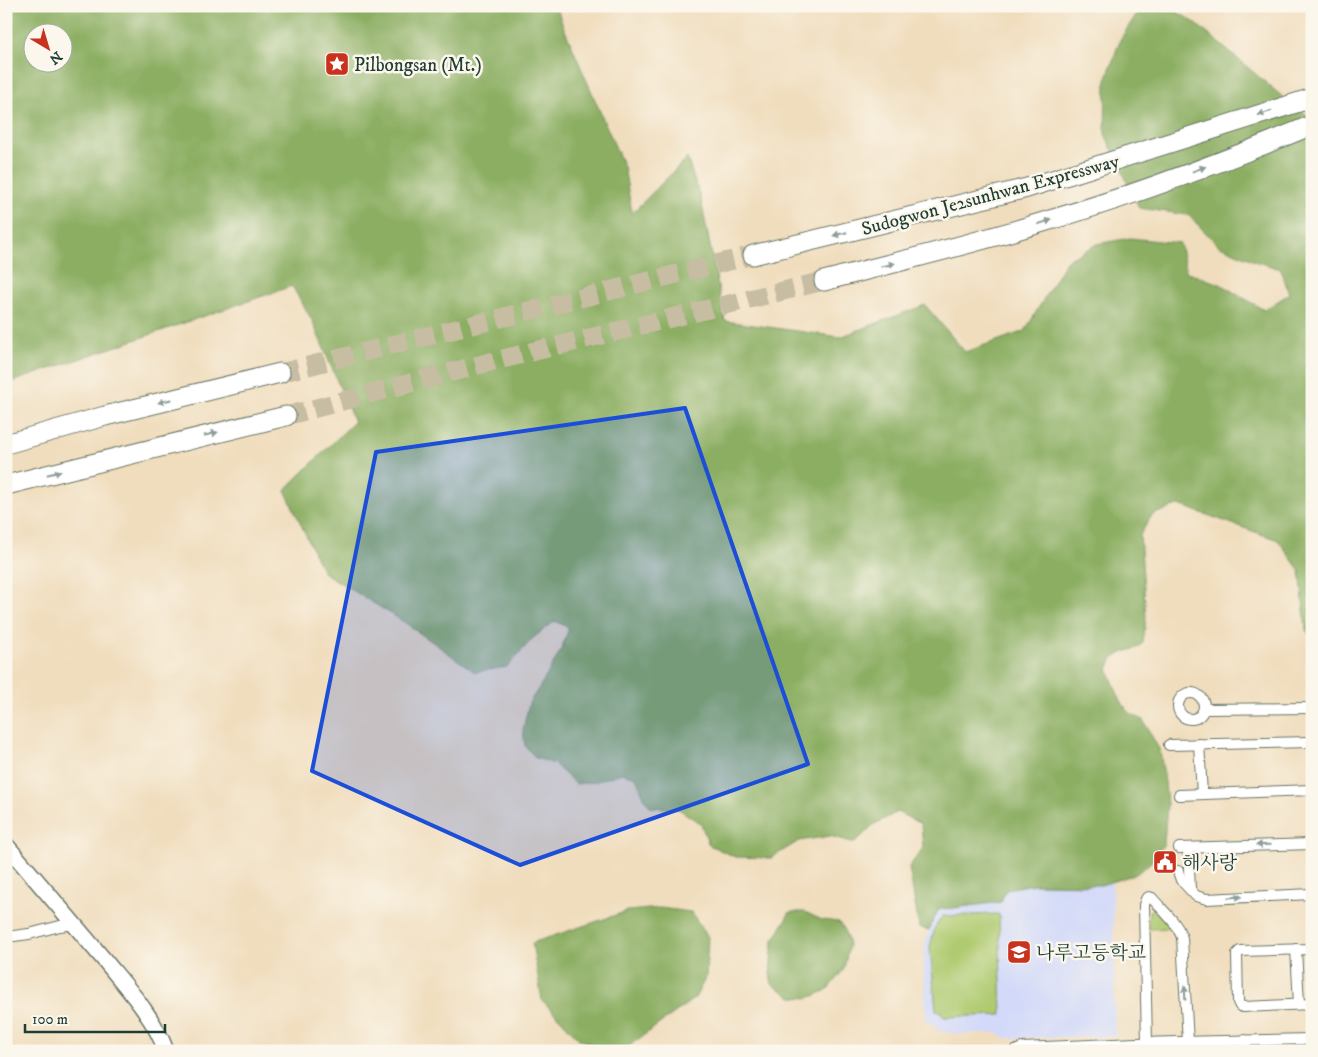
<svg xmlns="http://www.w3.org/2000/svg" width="1318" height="1057" viewBox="0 0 1318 1057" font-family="'IM FELL DW Pica','Noto Serif KR',serif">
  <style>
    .built { fill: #d2d9f9 }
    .green { fill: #afca70; stroke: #678452 }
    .forest { fill: #8bae62; stroke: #55764b; fill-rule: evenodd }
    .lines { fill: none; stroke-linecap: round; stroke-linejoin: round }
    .highway-tunnel { stroke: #c6bda2; stroke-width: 19; stroke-dasharray: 19 9; stroke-linecap: butt }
    .street-casing { stroke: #687564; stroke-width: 12 }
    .secondary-casing { stroke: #687564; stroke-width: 18 }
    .highway-casing { stroke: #687564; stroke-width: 21 }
    .street { stroke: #fff; stroke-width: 10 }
    .secondary { stroke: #fff; stroke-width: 15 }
    .highway { stroke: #fff; stroke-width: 19 }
    .oneway { fill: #8f9e9a }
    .marked { fill: #1d4ed8; fill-opacity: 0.2; stroke: #1d4ed8; stroke-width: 4; stroke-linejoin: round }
    .labels { text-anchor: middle; stroke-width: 5; stroke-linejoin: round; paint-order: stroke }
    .poi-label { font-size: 19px; fill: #1f3d34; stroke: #fbf7ec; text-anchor: start }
    .street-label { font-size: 19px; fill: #1f3d34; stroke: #fbf7ec }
  </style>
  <rect width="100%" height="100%" fill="#fbf7ec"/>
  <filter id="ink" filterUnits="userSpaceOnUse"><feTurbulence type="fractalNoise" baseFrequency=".02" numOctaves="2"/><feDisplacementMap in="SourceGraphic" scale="10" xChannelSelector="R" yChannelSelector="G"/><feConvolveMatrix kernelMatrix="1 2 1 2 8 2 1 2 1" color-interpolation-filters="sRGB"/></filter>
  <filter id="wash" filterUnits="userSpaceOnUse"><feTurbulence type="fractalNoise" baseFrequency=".0096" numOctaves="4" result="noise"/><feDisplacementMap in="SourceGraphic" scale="20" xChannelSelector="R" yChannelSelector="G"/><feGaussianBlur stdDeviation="1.12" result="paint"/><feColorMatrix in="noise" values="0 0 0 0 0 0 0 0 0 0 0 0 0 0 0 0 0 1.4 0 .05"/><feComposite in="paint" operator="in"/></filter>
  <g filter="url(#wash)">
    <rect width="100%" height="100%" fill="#f0ddbd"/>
    <path class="built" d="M 1111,882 L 1113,889 L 1115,1036 L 1006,1038 L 998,1033 L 961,1034 L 942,1032 L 926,1020 L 923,961 L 925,944 L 929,930 L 938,910 L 1000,902 L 1005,891 L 1011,888 L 1034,884 L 1101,885 Z"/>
    <g class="green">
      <path d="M 1153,910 L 1157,911 L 1171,928 L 1148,929 L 1149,911 Z"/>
      <path d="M 999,914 L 1002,1015 L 944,1017 L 941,1012 L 936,1010 L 930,947 L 935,927 L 943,916 Z"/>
    </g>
    <g class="forest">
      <path d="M 6,6 L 556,6 L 564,28 L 624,167 L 632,213 L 687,158 L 701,200 L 725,321 L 840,337 L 925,305 L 965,352 L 1025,331 L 1066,261 L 1097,244 L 1130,238 L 1180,243 L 1186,272 L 1220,284 L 1264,310 L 1289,294 L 1281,269 L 1257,262 L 1218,245 L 1188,215 L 1139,208 L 1105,134 L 1106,80 L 1120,40 L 1139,10 L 1167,6 L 1194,22 L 1297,109 L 1312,117 L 1312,635 L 1310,635 L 1306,630 L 1300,571 L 1278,540 L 1179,505 L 1152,515 L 1140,535 L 1146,618 L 1143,643 L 1137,648 L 1122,653 L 1113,658 L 1108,669 L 1118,695 L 1124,706 L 1132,714 L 1143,720 L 1160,751 L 1165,782 L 1167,805 L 1164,844 L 1151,862 L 1136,874 L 1101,885 L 1034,884 L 1011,888 L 1005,891 L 1001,902 L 938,910 L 929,930 L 919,928 L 909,867 L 923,848 L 921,824 L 897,812 L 873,825 L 855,843 L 830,836 L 799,841 L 771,858 L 735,857 L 709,845 L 701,824 L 679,809 L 651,807 L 645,800 L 636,777 L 622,773 L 594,782 L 576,784 L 554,764 L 536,758 L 525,746 L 523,730 L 529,703 L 544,680 L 561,650 L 569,628 L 555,621 L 532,639 L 507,667 L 475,672 L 404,622 L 323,572 L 285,490 L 354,422 L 312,320 L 292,286 L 6,384 ZM 32,32 L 62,32 L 62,62 L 32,62 Z"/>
      <path d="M 660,908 L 691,912 L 708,937 L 706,977 L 695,998 L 622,1051 L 616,1051 L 580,1040 L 542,1000 L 532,943 L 628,911 Z"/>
      <path d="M 790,912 L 805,912 L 822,920 L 839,922 L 845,930 L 849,945 L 844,969 L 827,990 L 809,998 L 792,997 L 772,984 L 770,973 L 773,941 L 781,928 Z"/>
    </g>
  </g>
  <g filter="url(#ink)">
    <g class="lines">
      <g class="highway-tunnel">
        <path d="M 280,373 L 753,255"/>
        <path d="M 286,416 L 494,361 L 824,281"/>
      </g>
      <defs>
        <g id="street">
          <circle cx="1191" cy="706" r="13"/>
          <path d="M 1204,709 L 1312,708"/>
          <path d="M 1199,744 L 1202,794"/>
          <path d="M 1169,745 L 1312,742"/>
          <path d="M 1179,795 L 1312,790"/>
          <path d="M 1179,848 L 1312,844"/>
          <path d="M 1188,848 L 1190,889"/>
          <path d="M 1178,871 L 1181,880 L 1196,896 L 1207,899 L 1312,894"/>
          <path d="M 6,937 L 29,934 L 60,926 L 74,924"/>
          <path d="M 1296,949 L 1299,1004"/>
          <path d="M 1312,949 L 1240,951 L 1237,954 L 1238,1002 L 1240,1006 L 1243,1007 L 1312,1004"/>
          <path d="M 1244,1040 L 1244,1051"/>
          <path d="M 1147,1043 L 1144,905 L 1146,899 L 1149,897 L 1152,898 C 1162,910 1178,923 1182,938 L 1188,1042"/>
          <path d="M 1015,1051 L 1022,1048 L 1136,1043 L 1312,1039"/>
        </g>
        <path id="secondary" d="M 6,845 C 40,884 73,923 106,962 C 128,989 154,1017 166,1051"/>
        <g id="highway">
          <path d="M 753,255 L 1027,188 L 1312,98"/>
          <path d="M 824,281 C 896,262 969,245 1040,223 C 1133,196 1223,162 1312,125"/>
          <path d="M 6,444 L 105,416 L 280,373"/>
          <path d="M 6,485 L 286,416"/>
        </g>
      </defs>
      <use href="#street" class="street-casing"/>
      <use href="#secondary" class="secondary-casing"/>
      <use href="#highway" class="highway-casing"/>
      <use href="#street" class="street"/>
      <use href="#secondary" class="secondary"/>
      <use href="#highway" class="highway"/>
    </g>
    <defs><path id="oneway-solid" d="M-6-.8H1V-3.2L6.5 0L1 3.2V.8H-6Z" transform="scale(1.25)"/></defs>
    <g class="oneway">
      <use href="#oneway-solid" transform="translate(1265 113) rotate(162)"/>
      <use href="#oneway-solid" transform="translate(1199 169) rotate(-20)"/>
      <use href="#oneway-solid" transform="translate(1045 222) rotate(-17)"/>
      <use href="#oneway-solid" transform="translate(840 234) rotate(166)"/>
      <use href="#oneway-solid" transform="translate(888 265) rotate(-14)"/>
      <use href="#oneway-solid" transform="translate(165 401) rotate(166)"/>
      <use href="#oneway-solid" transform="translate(211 434) rotate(-14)"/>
      <use href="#oneway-solid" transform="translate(54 473) rotate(-13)"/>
      <use href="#oneway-solid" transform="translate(1263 845) rotate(178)"/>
      <use href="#oneway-solid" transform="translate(1235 897) rotate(-3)"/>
      <use href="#oneway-solid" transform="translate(1185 993) rotate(-93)"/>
    </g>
  </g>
  <path class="marked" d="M 685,408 L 808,764 L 520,865 L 312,771 L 376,452 Z"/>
  <defs>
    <symbol id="sight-square" viewBox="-11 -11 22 22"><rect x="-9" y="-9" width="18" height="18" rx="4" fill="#c8321e" stroke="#fbf7ec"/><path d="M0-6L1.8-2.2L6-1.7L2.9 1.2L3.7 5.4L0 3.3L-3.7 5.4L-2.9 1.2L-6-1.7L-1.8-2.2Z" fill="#fff"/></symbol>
    <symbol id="civic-square" viewBox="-11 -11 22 22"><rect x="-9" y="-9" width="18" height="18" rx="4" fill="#c8321e" stroke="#fbf7ec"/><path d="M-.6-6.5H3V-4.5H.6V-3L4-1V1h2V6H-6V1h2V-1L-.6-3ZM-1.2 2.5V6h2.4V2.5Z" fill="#fff"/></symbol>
    <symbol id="school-square" viewBox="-11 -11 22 22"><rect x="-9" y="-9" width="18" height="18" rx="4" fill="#c8321e" stroke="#fbf7ec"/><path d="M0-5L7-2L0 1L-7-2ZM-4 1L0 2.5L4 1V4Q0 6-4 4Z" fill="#fff"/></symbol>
  </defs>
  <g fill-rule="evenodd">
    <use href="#sight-square" x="323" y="50" width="28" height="28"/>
    <use href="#civic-square" x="1151" y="848" width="28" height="28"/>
    <use href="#school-square" x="1005" y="938" width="28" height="28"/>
  </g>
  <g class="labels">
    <g class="poi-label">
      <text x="354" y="71">Pilbongsan (Mt.)</text>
      <text x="1182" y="869">해사랑</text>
      <text x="1036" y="959">나루고등학교</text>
    </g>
    <g class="street-label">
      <text transform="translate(990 194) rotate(-15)" y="7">Sudogwon Je2sunhwan Expressway</text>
    </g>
  </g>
  <rect width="1318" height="1057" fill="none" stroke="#fbf7ec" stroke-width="25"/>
  <g transform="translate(48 48) rotate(142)"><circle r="24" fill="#fbf7ec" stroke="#a3ada2"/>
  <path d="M0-4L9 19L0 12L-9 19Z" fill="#c8321e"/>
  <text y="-8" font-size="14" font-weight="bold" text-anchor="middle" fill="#1f3d34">N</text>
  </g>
  <path d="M25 1024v8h140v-8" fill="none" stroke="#1f3d34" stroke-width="2.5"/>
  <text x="32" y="1024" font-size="15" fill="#1f3d34" stroke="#fbf7ec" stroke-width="4" paint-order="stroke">100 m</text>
</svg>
